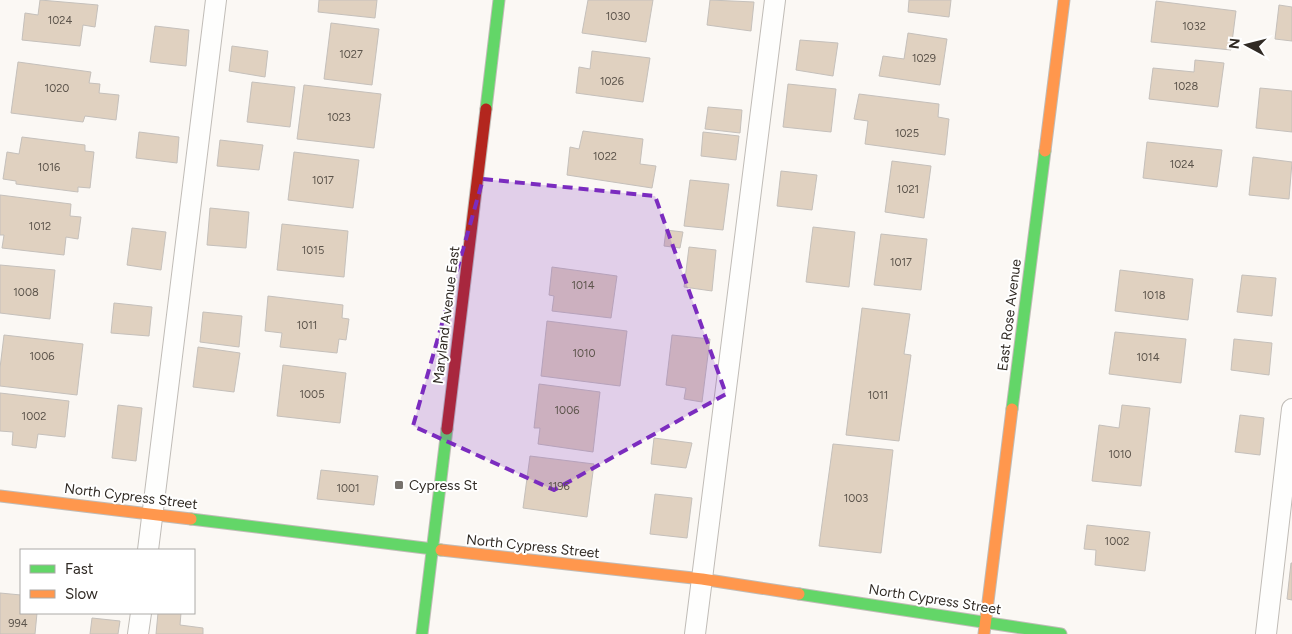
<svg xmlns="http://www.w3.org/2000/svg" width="1292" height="634" viewBox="0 0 1292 634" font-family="Figtree,sans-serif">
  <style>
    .building { fill: #e0d1c0; stroke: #c5c0bb }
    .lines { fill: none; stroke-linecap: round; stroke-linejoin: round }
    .lane-casing { stroke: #c0bcb7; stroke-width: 22 }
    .fast-casing { stroke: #c0bcb7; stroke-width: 13 }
    .slow-casing { stroke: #c0bcb7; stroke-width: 13 }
    .jam-casing { stroke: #c0bcb7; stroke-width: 13 }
    .lane { stroke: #fefefd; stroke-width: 20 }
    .fast { stroke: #63d668; stroke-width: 11 }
    .slow { stroke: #ff974d; stroke-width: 11 }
    .jam { stroke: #b3261e; stroke-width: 11 }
    .marked { fill: #7b2cbf; fill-opacity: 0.2; stroke: #7b2cbf; stroke-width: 4; stroke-dasharray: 10 6; stroke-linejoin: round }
    .poi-dot { fill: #77726d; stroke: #fff; stroke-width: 2 }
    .labels { text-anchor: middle; stroke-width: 4; stroke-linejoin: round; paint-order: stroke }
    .number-label { font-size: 11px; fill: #5c544b }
    .street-label { font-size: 14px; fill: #302a24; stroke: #fff }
    .poi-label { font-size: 14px; fill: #302a24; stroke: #fff; text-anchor: start }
  </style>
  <rect width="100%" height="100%" fill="#fbf8f4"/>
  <g class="building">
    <path d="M 40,0 L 98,5 L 95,27 L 83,25 L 80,46 L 22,40 L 25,13 L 38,15 Z"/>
    <path d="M 319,0 L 377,0 L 375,18 L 318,12 Z"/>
    <path d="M 588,0 L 653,0 L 646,42 L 582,33 Z"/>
    <path d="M 710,0 L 754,2 L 751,31 L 707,25 Z"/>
    <path d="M 909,0 L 951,0 L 949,17 L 908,12 Z"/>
    <path d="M 1156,1 L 1236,11 L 1231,50 L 1151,42 Z"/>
    <path d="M 1279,5 L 1292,7 L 1292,41 L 1275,39 Z"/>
    <path d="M 331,23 L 379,29 L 372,85 L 324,79 Z"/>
    <path d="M 155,26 L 189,30 L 186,66 L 150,62 Z"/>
    <path d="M 908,33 L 947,39 L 940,85 L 879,76 L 883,56 L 904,59 Z"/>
    <path d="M 800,40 L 838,43 L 833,76 L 796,70 Z"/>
    <path d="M 232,46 L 268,51 L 265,77 L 229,71 Z"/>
    <path d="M 592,51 L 650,58 L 643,102 L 576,93 L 579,67 L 590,69 Z"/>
    <path d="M 1195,60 L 1224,63 L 1218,107 L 1149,99 L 1153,68 L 1194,72 Z"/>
    <path d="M 18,62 L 91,72 L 89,83 L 100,84 L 99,93 L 119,95 L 116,120 L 85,116 L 83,122 L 11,113 Z"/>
    <path d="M 252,82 L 295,87 L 290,127 L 247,122 Z"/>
    <path d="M 788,84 L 836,89 L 831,132 L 783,127 Z"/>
    <path d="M 304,85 L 381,94 L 374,148 L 297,139 Z"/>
    <path d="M 1260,88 L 1292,91 L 1292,132 L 1256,128 Z"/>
    <path d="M 859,94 L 939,104 L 938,117 L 949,119 L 945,155 L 865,144 L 868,121 L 854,119 Z"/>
    <path d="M 708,107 L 742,110 L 740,133 L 705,129 Z"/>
    <path d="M 583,131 L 643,139 L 640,164 L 656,166 L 652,188 L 567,175 L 570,147 L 579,149 Z"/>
    <path d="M 139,132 L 179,137 L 177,163 L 136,158 Z"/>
    <path d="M 703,132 L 739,136 L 736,160 L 701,156 Z"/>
    <path d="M 22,137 L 85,145 L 85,151 L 94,152 L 90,188 L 78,187 L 78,192 L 16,184 L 16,181 L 3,179 L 7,152 L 19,154 Z"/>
    <path d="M 220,140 L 263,145 L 259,170 L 217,166 Z"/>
    <path d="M 1147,142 L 1222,150 L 1217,187 L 1143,178 Z"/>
    <path d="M 294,152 L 359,160 L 353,208 L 288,200 Z"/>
    <path d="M 1253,157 L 1292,162 L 1289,199 L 1249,195 Z"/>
    <path d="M 892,161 L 931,166 L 924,218 L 885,212 Z"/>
    <path d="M 781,171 L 817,175 L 812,210 L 777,206 Z"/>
    <path d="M 690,180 L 729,184 L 723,230 L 684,226 Z"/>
    <path d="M 0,195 L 71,204 L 70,216 L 81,217 L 78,239 L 66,237 L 64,255 L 2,248 L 4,235 L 0,235 Z"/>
    <path d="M 210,208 L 249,212 L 246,248 L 207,245 Z"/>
    <path d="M 282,224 L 348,231 L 344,277 L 277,270 Z"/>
    <path d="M 813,227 L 855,232 L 849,287 L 806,282 Z"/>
    <path d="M 132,228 L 166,232 L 161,270 L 127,265 Z"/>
    <path d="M 666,230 L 683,232 L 680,248 L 664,246 Z"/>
    <path d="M 881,234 L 927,239 L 921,290 L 874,285 Z"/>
    <path d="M 689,247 L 716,250 L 712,291 L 684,287 Z"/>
    <path d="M 0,265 L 55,270 L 50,319 L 0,313 Z"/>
    <path d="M 552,267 L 617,276 L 611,318 L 552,311 L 554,296 L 549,295 Z"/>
    <path d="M 1120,270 L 1193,279 L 1188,320 L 1115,311 Z"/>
    <path d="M 1242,275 L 1276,278 L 1272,316 L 1237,312 Z"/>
    <path d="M 268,296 L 343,305 L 342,318 L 349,319 L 346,340 L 339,339 L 337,353 L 280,347 L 282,333 L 265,331 Z"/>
    <path d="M 114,303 L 152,307 L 149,336 L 111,333 Z"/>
    <path d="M 862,308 L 910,314 L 904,354 L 911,355 L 899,441 L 846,435 Z"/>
    <path d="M 203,312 L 242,316 L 239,347 L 200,342 Z"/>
    <path d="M 547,321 L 627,331 L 620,386 L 541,376 Z"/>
    <path d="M 1115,332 L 1186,339 L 1181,383 L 1109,374 Z"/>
    <path d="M 4,335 L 83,344 L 77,395 L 0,386 L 0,368 Z"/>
    <path d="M 672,335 L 710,339 L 702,402 L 684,399 L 686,388 L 666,385 Z"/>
    <path d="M 1234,339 L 1272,343 L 1269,375 L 1231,370 Z"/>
    <path d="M 198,347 L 240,353 L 234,392 L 193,387 Z"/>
    <path d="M 283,365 L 346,373 L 340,423 L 277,416 Z"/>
    <path d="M 539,384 L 600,392 L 593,452 L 538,444 L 540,428 L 534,428 Z"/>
    <path d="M 0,393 L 69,401 L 65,437 L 38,434 L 36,448 L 12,445 L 13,432 L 0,431 Z"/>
    <path d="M 118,405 L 142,408 L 136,461 L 112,458 Z"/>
    <path d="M 1122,405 L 1150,408 L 1141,486 L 1092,481 L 1099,425 L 1119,428 Z"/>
    <path d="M 1240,415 L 1264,418 L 1260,455 L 1235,452 Z"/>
    <path d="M 654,438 L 692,443 L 686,468 L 651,464 Z"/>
    <path d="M 833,444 L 893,450 L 881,553 L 819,546 Z"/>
    <path d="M 530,456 L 594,464 L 587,517 L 523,508 Z"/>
    <path d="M 321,470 L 378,476 L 374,505 L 317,499 Z"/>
    <path d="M 655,494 L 692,498 L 687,538 L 650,534 Z"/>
    <path d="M 1087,525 L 1150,532 L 1145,571 L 1095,565 L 1096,550 L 1084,549 Z"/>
    <path d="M 1291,563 L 1292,563 L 1292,600 L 1287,599 Z"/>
    <path d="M 0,593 L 21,595 L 21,613 L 37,613 L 35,634 L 0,634 Z"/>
    <path d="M 158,613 L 181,613 L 180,625 L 203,628 L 203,634 L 156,634 Z"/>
    <path d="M 92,618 L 120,621 L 118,634 L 90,634 Z"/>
  </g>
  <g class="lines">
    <defs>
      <g id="lane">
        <path d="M 148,550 L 216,0"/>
        <path d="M 138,634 L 141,613"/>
        <path d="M 695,634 L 775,0"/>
        <path d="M 1266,634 L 1292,409"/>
      </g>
      <g id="fast">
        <path d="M 486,109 L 499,0"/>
        <path d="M 1012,409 L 1045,151"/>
        <path d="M 191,519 L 441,550"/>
        <path d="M 799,594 L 1061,634"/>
        <path d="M 422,634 L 447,429"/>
      </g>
      <g id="slow">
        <path d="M 1045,151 L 1064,0"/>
        <path d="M 0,496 L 191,519"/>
        <path d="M 441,550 L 702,579 L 799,594"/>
        <path d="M 984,634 L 1012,409"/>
      </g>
      <path id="jam" d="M 447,429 L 486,109"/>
    </defs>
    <use href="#lane" class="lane-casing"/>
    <use href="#fast" class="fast-casing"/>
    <use href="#slow" class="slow-casing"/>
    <use href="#jam" class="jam-casing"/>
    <use href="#lane" class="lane"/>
    <use href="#fast" class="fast"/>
    <use href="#slow" class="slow"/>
    <use href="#jam" class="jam"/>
  </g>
  <path class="marked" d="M 483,179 L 655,196 L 726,394 L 554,490 L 413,426 Z"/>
  <rect class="poi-dot" x="394" y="480" width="10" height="10" rx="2.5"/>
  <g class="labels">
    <g class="number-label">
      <text x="618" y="20">1030</text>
      <text x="60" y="24">1024</text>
      <text x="1194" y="30">1032</text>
      <text x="351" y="58">1027</text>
      <text x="924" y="62">1029</text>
      <text x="612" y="85">1026</text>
      <text x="1186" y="90">1028</text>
      <text x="57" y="92">1020</text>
      <text x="339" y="121">1023</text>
      <text x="907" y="137">1025</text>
      <text x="605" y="160">1022</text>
      <text x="1182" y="168">1024</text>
      <text x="49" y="171">1016</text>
      <text x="323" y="184">1017</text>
      <text x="908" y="193">1021</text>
      <text x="40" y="230">1012</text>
      <text x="313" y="254">1015</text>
      <text x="901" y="266">1017</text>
      <text x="583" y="289">1014</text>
      <text x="26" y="296">1008</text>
      <text x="1154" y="299">1018</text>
      <text x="307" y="329">1011</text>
      <text x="584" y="357">1010</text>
      <text x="42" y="360">1006</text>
      <text x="1148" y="361">1014</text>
      <text x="312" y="398">1005</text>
      <text x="878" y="399">1011</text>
      <text x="567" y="414">1006</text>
      <text x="34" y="420">1002</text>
      <text x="1120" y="458">1010</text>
      <text x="559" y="490">1196</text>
      <text x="348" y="492">1001</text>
      <text x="856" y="502">1003</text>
      <text x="1117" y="545">1002</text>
      <text x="18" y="627">994</text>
    </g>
    <g class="street-label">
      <text transform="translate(446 315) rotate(-83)" y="5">Maryland Avenue East</text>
      <text transform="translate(1009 315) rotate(-83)" y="5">East Rose Avenue</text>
      <text transform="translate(131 496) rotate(7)" y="5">North Cypress Street</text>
      <text transform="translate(533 546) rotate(6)" y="5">North Cypress Street</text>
      <text transform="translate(935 599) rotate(9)" y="5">North Cypress Street</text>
    </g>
    <g class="poi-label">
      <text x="409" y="490">Cypress St</text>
    </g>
  </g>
  <rect x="20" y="549" width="175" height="65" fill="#ffffff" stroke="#acaaa7"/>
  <rect x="30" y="565" width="25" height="8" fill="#63d668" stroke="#acaaa7"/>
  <text x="65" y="574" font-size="15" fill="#302a24">Fast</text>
  <rect x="30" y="590" width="25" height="8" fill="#ff974d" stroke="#acaaa7"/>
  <text x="65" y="599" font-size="15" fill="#302a24">Slow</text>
  <g transform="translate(1247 45) rotate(277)" stroke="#ffffff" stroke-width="4" paint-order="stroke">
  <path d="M0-4L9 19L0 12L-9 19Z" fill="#302a24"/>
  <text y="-8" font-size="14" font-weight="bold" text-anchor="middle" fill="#302a24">N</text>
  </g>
</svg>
